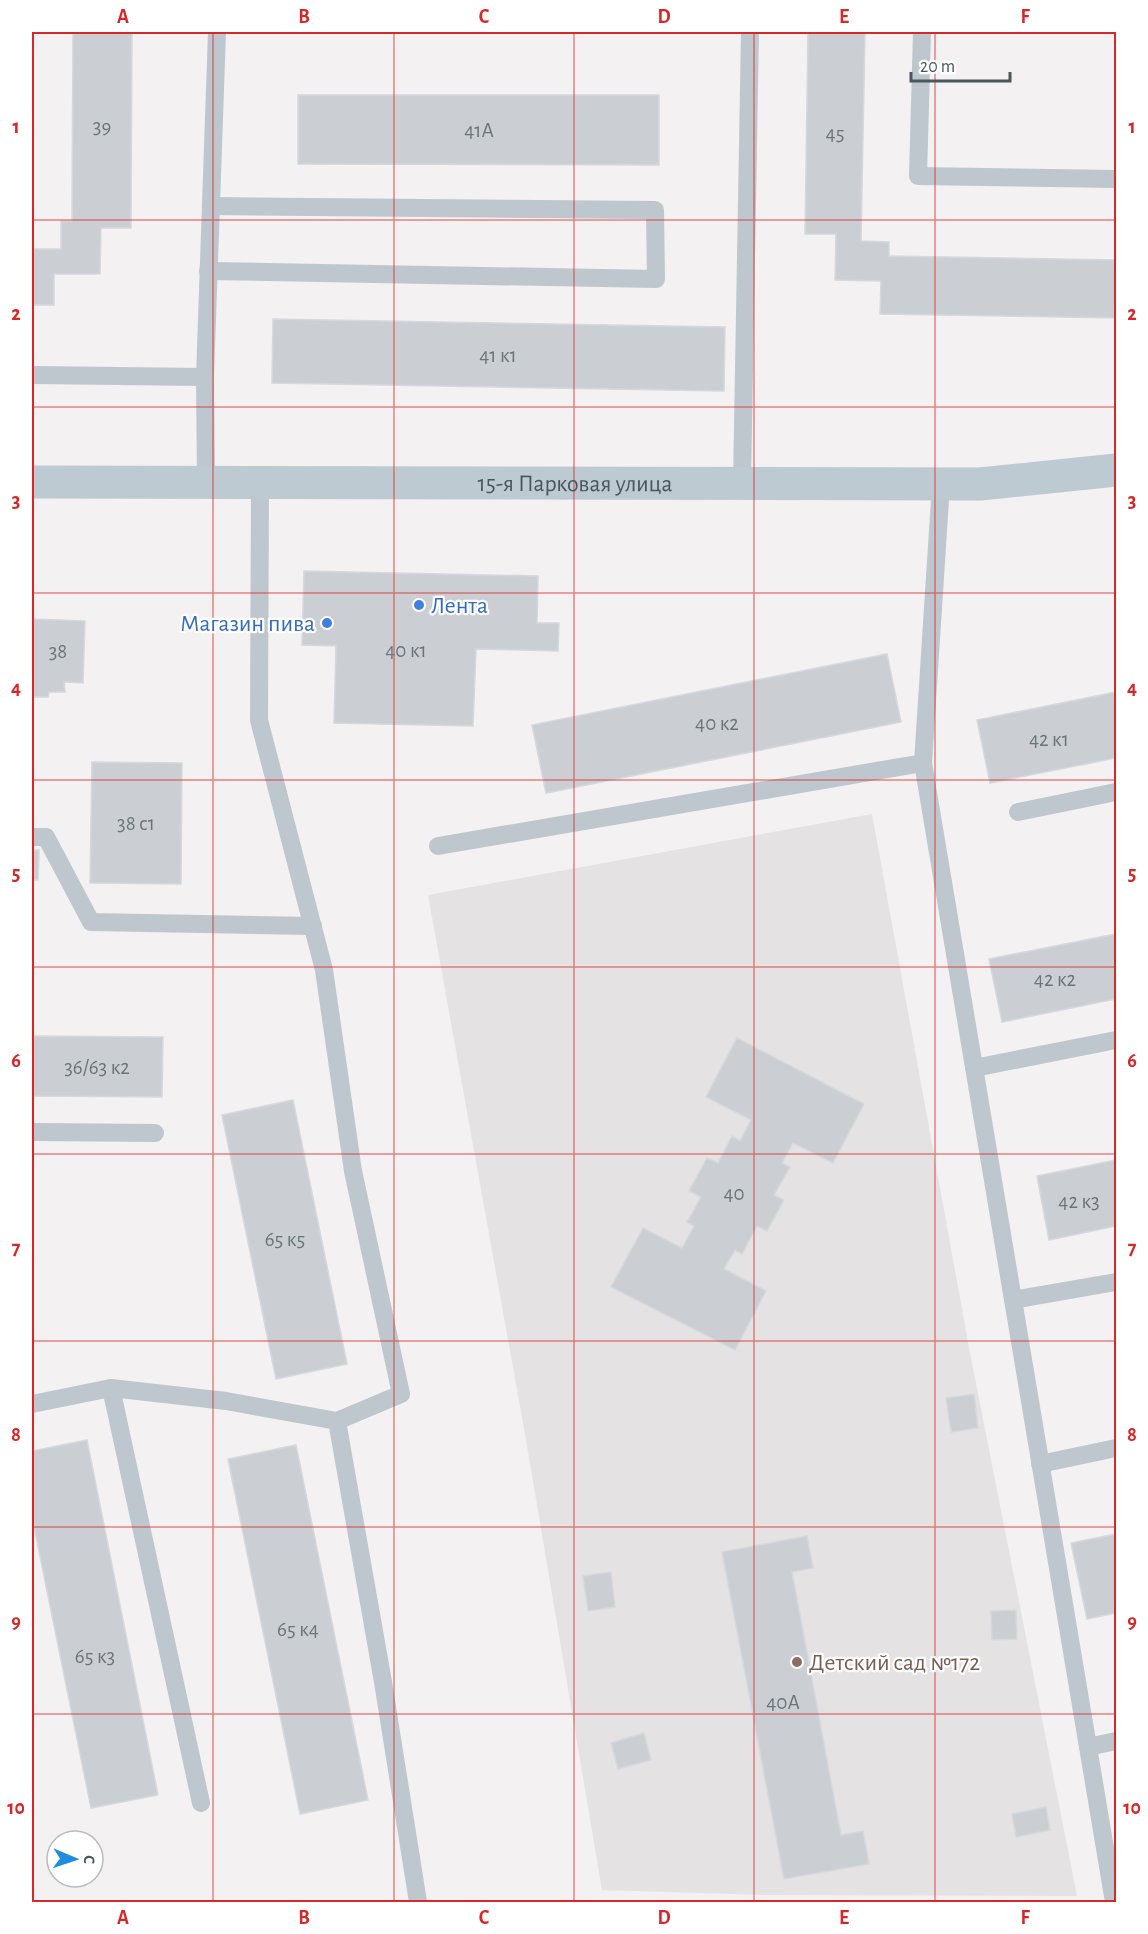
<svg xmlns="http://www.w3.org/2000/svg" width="1148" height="1934" viewBox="0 0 1148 1934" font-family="'Alegreya Sans',sans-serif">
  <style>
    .education { fill: #e4e2e3 }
    .building { fill: #cbcfd3; stroke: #d5d8dc; stroke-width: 1.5 }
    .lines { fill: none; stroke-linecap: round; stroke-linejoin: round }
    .lane { stroke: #bdc7cd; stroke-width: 18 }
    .secondary { stroke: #bdcad2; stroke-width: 33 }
    .grid { fill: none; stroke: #d62828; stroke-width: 1.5; stroke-opacity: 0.55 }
    .shop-dot { fill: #3f7fe0; stroke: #fff; stroke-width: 2 }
    .education-dot { fill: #8d6e63; stroke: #fff; stroke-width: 2 }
    .labels { text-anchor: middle; stroke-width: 4.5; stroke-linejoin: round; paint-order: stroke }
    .number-label { font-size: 21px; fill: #6a757b }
    .street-label { font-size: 24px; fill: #49575e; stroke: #fff }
    .shop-label { font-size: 24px; fill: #366cbe; stroke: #fff; text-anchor: start }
    .education-label { font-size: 24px; fill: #785e54; stroke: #fff; text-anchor: start }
    .neatline { fill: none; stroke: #d62828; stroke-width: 2 }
    .grid-label { font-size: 20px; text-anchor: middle; font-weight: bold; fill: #d62828 }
  </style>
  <rect width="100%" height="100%" fill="#f3f1f1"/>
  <path class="education" d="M 872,814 L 970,1353 L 1077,1896 L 766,1895 L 602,1890 L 525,1434 L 428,895 Z"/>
  <g class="building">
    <path d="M 73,32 L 132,32 L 131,228 L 101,228 L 100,274 L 54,274 L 54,305 L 32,305 L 32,249 L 61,249 L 61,221 L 72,221 Z"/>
    <path d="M 808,32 L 865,32 L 861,241 L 889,242 L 889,256 L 1116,260 L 1116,318 L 880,314 L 881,281 L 835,280 L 836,234 L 805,234 Z"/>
    <path d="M 298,95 L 659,95 L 659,165 L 298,164 Z"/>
    <path d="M 273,319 L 725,327 L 724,391 L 272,383 Z"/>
    <path d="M 304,571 L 538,576 L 537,623 L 559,623 L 558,651 L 476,649 L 473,726 L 334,723 L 336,646 L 302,645 Z"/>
    <path d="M 32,619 L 85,621 L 83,683 L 64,682 L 65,692 L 49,692 L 48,697 L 32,697 Z"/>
    <path d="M 887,654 L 901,722 L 546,793 L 532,725 Z"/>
    <path d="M 1116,692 L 1116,758 L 990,783 L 977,720 Z"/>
    <path d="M 92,762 L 182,763 L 181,884 L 90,883 Z"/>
    <path d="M 32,850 L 39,850 L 38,880 L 32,880 Z"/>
    <path d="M 1116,934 L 1116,999 L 1002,1022 L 989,959 Z"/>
    <path d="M 32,1036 L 163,1037 L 162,1097 L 32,1096 Z"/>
    <path d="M 737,1038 L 864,1104 L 833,1163 L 793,1143 L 782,1163 L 790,1167 L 774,1195 L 784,1200 L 767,1231 L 757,1226 L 742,1254 L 735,1250 L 724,1269 L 766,1291 L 735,1350 L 611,1287 L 643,1228 L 682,1248 L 694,1226 L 687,1222 L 701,1197 L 689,1191 L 707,1158 L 718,1163 L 732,1136 L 740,1141 L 751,1120 L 706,1097 Z"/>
    <path d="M 293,1100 L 347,1364 L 276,1379 L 222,1115 Z"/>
    <path d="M 1116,1160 L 1116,1226 L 1049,1240 L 1037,1176 Z"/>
    <path d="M 974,1394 L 978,1428 L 951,1432 L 946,1398 Z"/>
    <path d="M 87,1440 L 158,1795 L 91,1808 L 32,1517 L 32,1451 Z"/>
    <path d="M 296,1445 L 368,1800 L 300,1814 L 228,1459 Z"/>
    <path d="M 1116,1534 L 1116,1613 L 1087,1619 L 1071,1543 Z"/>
    <path d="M 807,1536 L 813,1568 L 792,1572 L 841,1835 L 863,1831 L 869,1864 L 784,1879 L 722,1552 Z"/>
    <path d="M 611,1572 L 615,1607 L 588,1611 L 583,1576 Z"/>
    <path d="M 1016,1610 L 1017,1639 L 992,1640 L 991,1611 Z"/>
    <path d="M 644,1733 L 651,1760 L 618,1769 L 611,1743 Z"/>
    <path d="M 1046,1807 L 1050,1830 L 1016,1837 L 1012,1814 Z"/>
  </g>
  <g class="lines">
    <g class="lane">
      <path d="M 922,32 L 918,176 L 1116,179"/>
      <path d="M 208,271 L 656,279 L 655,210 L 211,206"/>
      <path d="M 32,375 L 205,377"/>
      <path d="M 206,482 L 205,377 L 217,32"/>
      <path d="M 260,482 L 259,720 L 324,970 L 353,1171 L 401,1394 L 337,1421 L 383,1682 L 418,1902"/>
      <path d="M 742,483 L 750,32"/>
      <path d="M 941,484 L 923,763 L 1114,1902"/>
      <path d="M 1018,812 L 1116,792"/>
      <path d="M 32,837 L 46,837 L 91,922 L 313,926"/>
      <path d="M 438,846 L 923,763"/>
      <path d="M 974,1068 L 1116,1040"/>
      <path d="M 32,1132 L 155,1133"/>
      <path d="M 1013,1300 L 1116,1282"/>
      <path d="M 111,1388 L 201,1803"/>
      <path d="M 32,1404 L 111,1388 L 226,1401 L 337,1421"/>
      <path d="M 1040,1464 L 1116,1448"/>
      <path d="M 1088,1747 L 1116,1741"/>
    </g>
    <path class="secondary" id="s1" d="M 32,482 L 980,484 L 1116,470"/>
  </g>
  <path class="grid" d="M 213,32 L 213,1902M 394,32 L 394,1902M 574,32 L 574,1902M 754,32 L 754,1902M 935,32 L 935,1902M 32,220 L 1116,220M 32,407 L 1116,407M 32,593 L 1116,593M 32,780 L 1116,780M 32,967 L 1116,967M 32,1154 L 1116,1154M 32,1341 L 1116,1341M 32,1527 L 1116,1527M 32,1714 L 1116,1714"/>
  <g class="shop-dot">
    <circle cx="419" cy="605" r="6"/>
    <circle cx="327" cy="623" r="6"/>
  </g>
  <circle class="education-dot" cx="797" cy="1662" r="6"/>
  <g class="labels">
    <g class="number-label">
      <text x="102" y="133">39</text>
      <text x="479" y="137">41А</text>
      <text x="835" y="140">45</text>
      <text x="498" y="362">41 к1</text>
      <text x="406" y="657">40 к1</text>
      <text x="58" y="658">38</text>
      <text x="717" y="730">40 к2</text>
      <text x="1049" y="746">42 к1</text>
      <text x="136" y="830">38 с1</text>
      <text x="1055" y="986">42 к2</text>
      <text x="97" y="1074">36/63 к2</text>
      <text x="734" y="1200">40</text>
      <text x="1079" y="1208">42 к3</text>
      <text x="285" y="1246">65 к5</text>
      <text x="298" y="1636">65 к4</text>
      <text x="95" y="1663">65 к3</text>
      <text x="783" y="1709">40А</text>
    </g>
    <g class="street-label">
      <text dy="8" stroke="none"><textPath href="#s1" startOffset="543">15-я Парковая улица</textPath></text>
    </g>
    <g class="shop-label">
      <text x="431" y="613">Лента</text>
      <text x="315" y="631" text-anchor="end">Магазин пива</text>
    </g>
    <g class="education-label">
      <text x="809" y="1670">Детский сад №172</text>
    </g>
  </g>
  <rect width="1148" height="1934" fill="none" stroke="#ffffff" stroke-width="66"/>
  <g transform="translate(75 1859) rotate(92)"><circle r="28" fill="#ffffff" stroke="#b6bcbf" stroke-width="1.5"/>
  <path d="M0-4.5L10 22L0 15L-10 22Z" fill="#1e8ddf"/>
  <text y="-9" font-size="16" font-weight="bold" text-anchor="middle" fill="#49575e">С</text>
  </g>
  <path d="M911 72v9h99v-9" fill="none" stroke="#49575e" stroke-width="3"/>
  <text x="920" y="72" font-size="18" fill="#49575e" stroke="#ffffff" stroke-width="4.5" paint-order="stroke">20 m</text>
  <rect x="33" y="33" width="1082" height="1868" class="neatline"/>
  <g class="grid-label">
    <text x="123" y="23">A</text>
    <text x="304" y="23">B</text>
    <text x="484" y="23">C</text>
    <text x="664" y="23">D</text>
    <text x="844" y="23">E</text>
    <text x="1025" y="23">F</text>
    <text x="16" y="133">1</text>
    <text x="1132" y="133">1</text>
    <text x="16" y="320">2</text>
    <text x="1132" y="320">2</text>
    <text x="16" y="507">3</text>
    <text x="1132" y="507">3</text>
    <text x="16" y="694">4</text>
    <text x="1132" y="694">4</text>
    <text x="16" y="880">5</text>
    <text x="1132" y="880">5</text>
    <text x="16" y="1067">6</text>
    <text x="1132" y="1067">6</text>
    <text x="16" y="1254">7</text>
    <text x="1132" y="1254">7</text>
    <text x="16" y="1441">8</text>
    <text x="1132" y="1441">8</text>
    <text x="16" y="1628">9</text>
    <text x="1132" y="1628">9</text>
    <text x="16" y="1814">10</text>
    <text x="1132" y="1814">10</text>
    <text x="123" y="1924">A</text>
    <text x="304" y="1924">B</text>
    <text x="484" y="1924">C</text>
    <text x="664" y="1924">D</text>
    <text x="844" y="1924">E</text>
    <text x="1025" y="1924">F</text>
  </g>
</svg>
